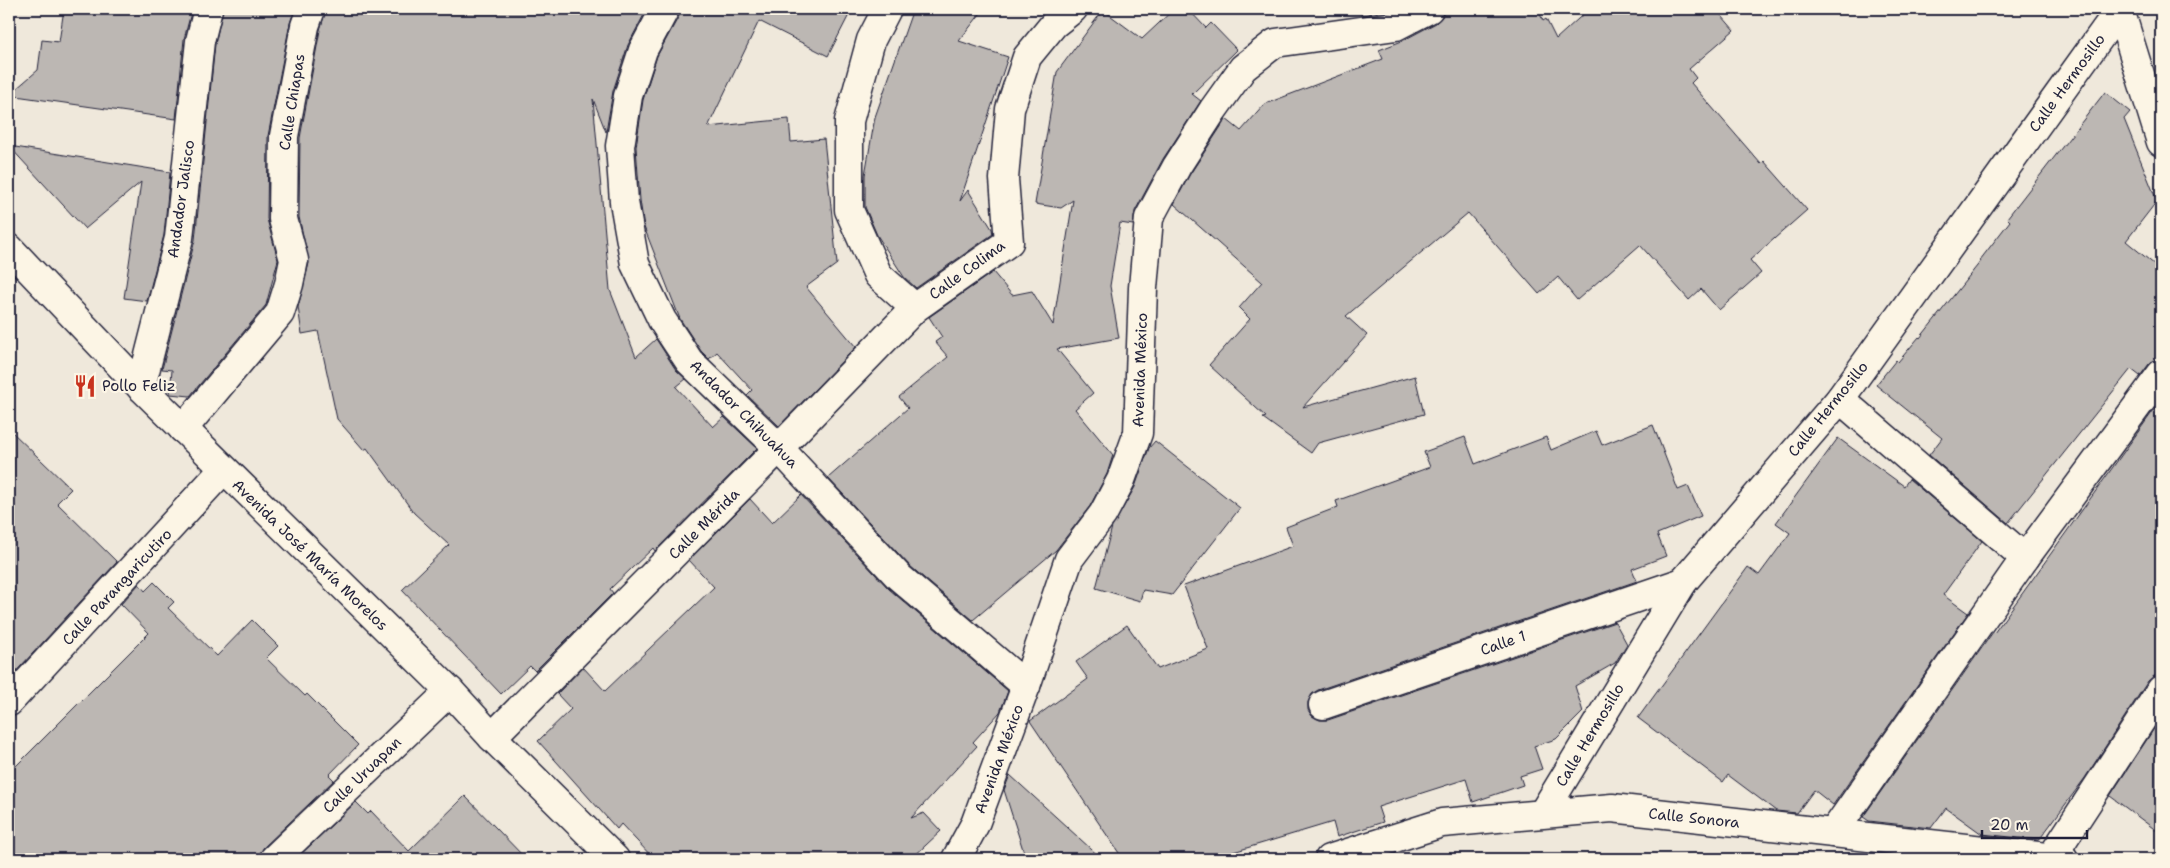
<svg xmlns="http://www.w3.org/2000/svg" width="2170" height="868" viewBox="0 0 2170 868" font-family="'Shantell Sans',sans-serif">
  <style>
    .built { fill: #e0d9cf }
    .building { fill: #bcb7b3; stroke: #22223b }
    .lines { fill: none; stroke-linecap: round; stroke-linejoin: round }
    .street-casing { stroke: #22223b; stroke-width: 31 }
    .primary-casing { stroke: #22223b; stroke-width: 31 }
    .street { stroke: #fcf5e5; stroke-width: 28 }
    .primary { stroke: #fcf5e5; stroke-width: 28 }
    .labels { text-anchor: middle; stroke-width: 4.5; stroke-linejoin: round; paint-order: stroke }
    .street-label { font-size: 15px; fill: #22223b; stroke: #fcf5e5 }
    .poi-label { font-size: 15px; fill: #22223b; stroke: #fcf5e5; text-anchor: start }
  </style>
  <rect width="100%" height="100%" fill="#efe8db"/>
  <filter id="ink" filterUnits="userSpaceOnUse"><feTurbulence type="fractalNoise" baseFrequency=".02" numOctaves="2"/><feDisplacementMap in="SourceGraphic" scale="10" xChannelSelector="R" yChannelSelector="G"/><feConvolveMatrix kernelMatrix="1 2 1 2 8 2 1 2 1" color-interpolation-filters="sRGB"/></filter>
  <g filter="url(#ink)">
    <path class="built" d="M 1567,855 L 1599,859 L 1541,859 Z"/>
    <g class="building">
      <path d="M 64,9 L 192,9 L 184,39 L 176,119 L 9,95 L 38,70 L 42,40 L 59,42 Z"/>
      <path d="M 223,9 L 295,9 L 290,23 L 268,136 L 267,219 L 278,260 L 266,305 L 190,396 L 170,394 L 172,370 L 162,369 L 195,240 L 215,44 Z"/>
      <path d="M 326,9 L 647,9 L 628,45 L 613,91 L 606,132 L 593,99 L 610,290 L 636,357 L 656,339 L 676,370 L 686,379 L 676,387 L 713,427 L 724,417 L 757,448 L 655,551 L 653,548 L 610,589 L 613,593 L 535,671 L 530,666 L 501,694 L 402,590 L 449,545 L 414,513 L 367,448 L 364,450 L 337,419 L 318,331 L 302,334 L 298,307 L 309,263 L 299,217 L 300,138 L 320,30 Z"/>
      <path d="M 681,9 L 852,9 L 828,56 L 759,21 L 708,127 L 789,119 L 791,142 L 824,139 L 837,264 L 806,287 L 856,347 L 779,426 L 747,395 L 752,390 L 717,352 L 709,359 L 701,351 L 680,319 L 644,227 L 640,200 L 636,147 L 643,100 L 657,56 L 679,16 Z"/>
      <path d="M 913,9 L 984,9 L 959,41 L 1008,57 L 960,201 L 968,190 L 992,229 L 993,234 L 916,288 L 904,277 L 877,235 L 865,207 L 865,175 L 875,117 Z"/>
      <path d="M 1174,9 L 1188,9 L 1206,28 L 1211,23 L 1237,50 L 1192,94 L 1201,101 L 1163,159 L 1135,211 L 1133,225 L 1120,223 L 1110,286 L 1119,338 L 1057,349 L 1093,393 L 1075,409 L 1113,455 L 1107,474 L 1090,506 L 1056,550 L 973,620 L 910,566 L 828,478 L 908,408 L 899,397 L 948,357 L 935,342 L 942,337 L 929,317 L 993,272 L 1012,295 L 1032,291 L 1053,325 L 1073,200 L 1061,208 L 1035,204 L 1057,72 L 1103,10 L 1142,39 Z"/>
      <path d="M 1354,9 L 1395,9 L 1363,15 Z"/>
      <path d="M 1444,9 L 1538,9 L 1543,21 L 1546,19 L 1556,39 L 1589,9 L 1716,9 L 1734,30 L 1689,69 L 1696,78 L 1691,83 L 1761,164 L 1764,161 L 1807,210 L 1750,260 L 1761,273 L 1719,310 L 1701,289 L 1689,300 L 1640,245 L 1577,300 L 1558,277 L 1539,294 L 1468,213 L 1346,316 L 1367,335 L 1303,407 L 1415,376 L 1424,414 L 1318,443 L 1311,453 L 1263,418 L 1266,417 L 1209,365 L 1250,319 L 1239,308 L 1262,282 L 1174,204 L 1190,174 L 1226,119 L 1241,131 L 1265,104 L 1383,59 L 1379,50 L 1402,41 L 1436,23 L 1442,17 Z"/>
      <path d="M 2105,92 L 2130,112 L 2124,119 L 2157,201 L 2126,241 L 2161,270 L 2161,359 L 2154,360 L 2149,364 L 2140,376 L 2131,369 L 2008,523 L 1929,455 L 1942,438 L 1876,385 L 1896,360 L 1898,362 L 1919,337 L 1920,338 L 1981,261 L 1980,260 L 2010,221 L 2007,218 Z"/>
      <path d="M 9,146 L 170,172 L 164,235 L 147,301 L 124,298 L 141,182 L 85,229 Z"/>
      <path d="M 2161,400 L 2161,674 L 2154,676 L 2148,681 L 2085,778 L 2039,840 L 1982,834 L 1946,808 L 1931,828 L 1869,821 L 1863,817 L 1993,632 L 1994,633 Z"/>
      <path d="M 1653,425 L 1678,490 L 1688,486 L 1701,516 L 1657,534 L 1666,556 L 1632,569 L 1637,581 L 1318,690 L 1312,694 L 1308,702 L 1308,710 L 1312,716 L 1320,720 L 1328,720 L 1615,622 L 1627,644 L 1615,663 L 1575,686 L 1583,712 L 1556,739 L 1534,746 L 1542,769 L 1520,776 L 1523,785 L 1473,802 L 1466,779 L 1378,807 L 1383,822 L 1337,837 L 1333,822 L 1210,859 L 1123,859 L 1030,721 L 1088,679 L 1076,662 L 1127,625 L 1158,669 L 1208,649 L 1184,586 L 1293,546 L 1286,527 L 1338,507 L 1336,501 L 1430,467 L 1424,452 L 1465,437 L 1475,464 L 1546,437 L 1551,450 L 1596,431 L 1602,445 Z"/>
      <path d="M 9,429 L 71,489 L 57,503 L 117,562 L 9,679 Z"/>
      <path d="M 1838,438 L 1904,486 L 1909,479 L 1982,541 L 1943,595 L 1968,613 L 1833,805 L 1814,790 L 1797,813 L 1776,811 L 1728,775 L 1723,782 L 1638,718 L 1748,567 L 1759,575 L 1790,533 L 1776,523 Z"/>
      <path d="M 1155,441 L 1240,508 L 1172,595 L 1143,590 L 1140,601 L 1096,588 L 1112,527 L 1135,487 L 1149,448 Z"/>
      <path d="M 801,495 L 889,589 L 1008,691 L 1000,712 L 973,742 L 977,746 L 911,818 L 924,813 L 941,831 L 911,859 L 654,859 L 621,824 L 617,829 L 538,741 L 571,709 L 557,694 L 583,667 L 605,691 L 714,587 L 689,560 L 750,499 L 772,523 Z"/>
      <path d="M 154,582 L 174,602 L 168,608 L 217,656 L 252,620 L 278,646 L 266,658 L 305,696 L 307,694 L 358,745 L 329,775 L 334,780 L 263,848 L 259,859 L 9,859 L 9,773 L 149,633 L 121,604 L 139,584 L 145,591 Z"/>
      <path d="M 2161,718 L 2161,834 L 2110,796 Z"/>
      <path d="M 1010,775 L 1102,859 L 1026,859 L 1004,790 Z"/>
      <path d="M 465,796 L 526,859 L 296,859 L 356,802 L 368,814 L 371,811 L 409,851 Z"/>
    </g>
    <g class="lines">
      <defs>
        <g id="street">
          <path d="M 665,9 L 643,50 L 628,96 L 620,146 L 624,202 L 635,264 L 662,320 L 689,361 L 779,448 L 899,577 L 1026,686"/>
          <path d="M 887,9 L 871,40 L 849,121 L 849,210 L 878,275 L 915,308"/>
          <path d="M 2120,10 L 2161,142"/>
          <path d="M 141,387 L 179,238 L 200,41 L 208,9"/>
          <path d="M 1840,399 L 2025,558"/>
          <path d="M 183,429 L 280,313 L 289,284 L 294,260 L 283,219 L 284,136 L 305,26 L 311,9"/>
          <path d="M 9,702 L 223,470"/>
          <path d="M 1323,705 L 1683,582"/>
          <path d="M 492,737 L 779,448 L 915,308 L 1009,242 L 1004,179 L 1010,109 L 1027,57 L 1054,24 L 1073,9"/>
          <path d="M 1543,813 L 1683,582 L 1840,399 L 2120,9"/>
          <path d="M 1833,833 L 2025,558 L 2161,374"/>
          <path d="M 2051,858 L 2161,690"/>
          <path d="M 274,859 L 450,691"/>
          <path d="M 956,859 L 975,824 L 1026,686 L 1069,559 L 1103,514 L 1121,480 L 1138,433 L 1143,288 L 1149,218 L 1177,166 L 1213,110 L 1243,68 L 1275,43 L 1396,26 L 1429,9"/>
          <path d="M 1329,859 L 1442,823 L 1612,808 L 2064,859"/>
        </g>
        <path id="primary" d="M 9,248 L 141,387 L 450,691 L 492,737 L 615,859"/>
      </defs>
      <use href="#street" class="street-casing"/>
      <use href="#primary" class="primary-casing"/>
      <use href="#street" class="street"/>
      <use href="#primary" class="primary"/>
    </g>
  </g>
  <defs>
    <symbol id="restaurant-bare" viewBox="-9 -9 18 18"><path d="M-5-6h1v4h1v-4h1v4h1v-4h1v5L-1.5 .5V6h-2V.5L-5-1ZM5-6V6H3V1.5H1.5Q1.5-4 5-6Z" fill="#c8321e" stroke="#fcf5e5" stroke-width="2.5" paint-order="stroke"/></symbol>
  </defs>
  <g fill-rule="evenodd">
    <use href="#restaurant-bare" x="69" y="370" width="32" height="32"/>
  </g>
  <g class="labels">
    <g class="street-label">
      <text transform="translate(2067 83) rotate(-54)" y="5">Calle Hermosillo</text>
      <text transform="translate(292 102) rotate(-81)" y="5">Calle Chiapas</text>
      <text transform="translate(181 199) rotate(-82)" y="5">Andador Jalisco</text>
      <text transform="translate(967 270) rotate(-36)" y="5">Calle Colima</text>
      <text transform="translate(1140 370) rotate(-88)" y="5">Avenida México</text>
      <text transform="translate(1828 409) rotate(-51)" y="5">Calle Hermosillo</text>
      <text transform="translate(744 414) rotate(45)" y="5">Andador Chihuahua</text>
      <text transform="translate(704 524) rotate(-45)" y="5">Calle Mérida</text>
      <text transform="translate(310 555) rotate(44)" y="5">Avenida José María Morelos</text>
      <text transform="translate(117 587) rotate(-47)" y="5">Calle Parangaricutiro</text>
      <text transform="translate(1503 643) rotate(-19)" y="5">Calle 1</text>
      <text transform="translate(1590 735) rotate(-59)" y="5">Calle Hermosillo</text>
      <text transform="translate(999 759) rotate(-70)" y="5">Avenida México</text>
      <text transform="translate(362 775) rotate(-44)" y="5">Calle Uruapan</text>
      <text transform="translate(1694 818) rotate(6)" y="5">Calle Sonora</text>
    </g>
    <g class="poi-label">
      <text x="102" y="391">Pollo Feliz</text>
    </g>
  </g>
  <rect width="2170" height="868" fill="none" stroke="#fcf5e5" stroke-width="30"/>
  <rect x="15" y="15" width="2140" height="838" fill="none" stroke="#22223b" stroke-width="2" filter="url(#ink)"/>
  <path d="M1982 830v8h105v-8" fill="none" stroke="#22223b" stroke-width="2.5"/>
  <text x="1990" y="830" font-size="15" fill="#22223b" stroke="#fcf5e5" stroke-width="4" paint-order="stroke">20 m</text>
</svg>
